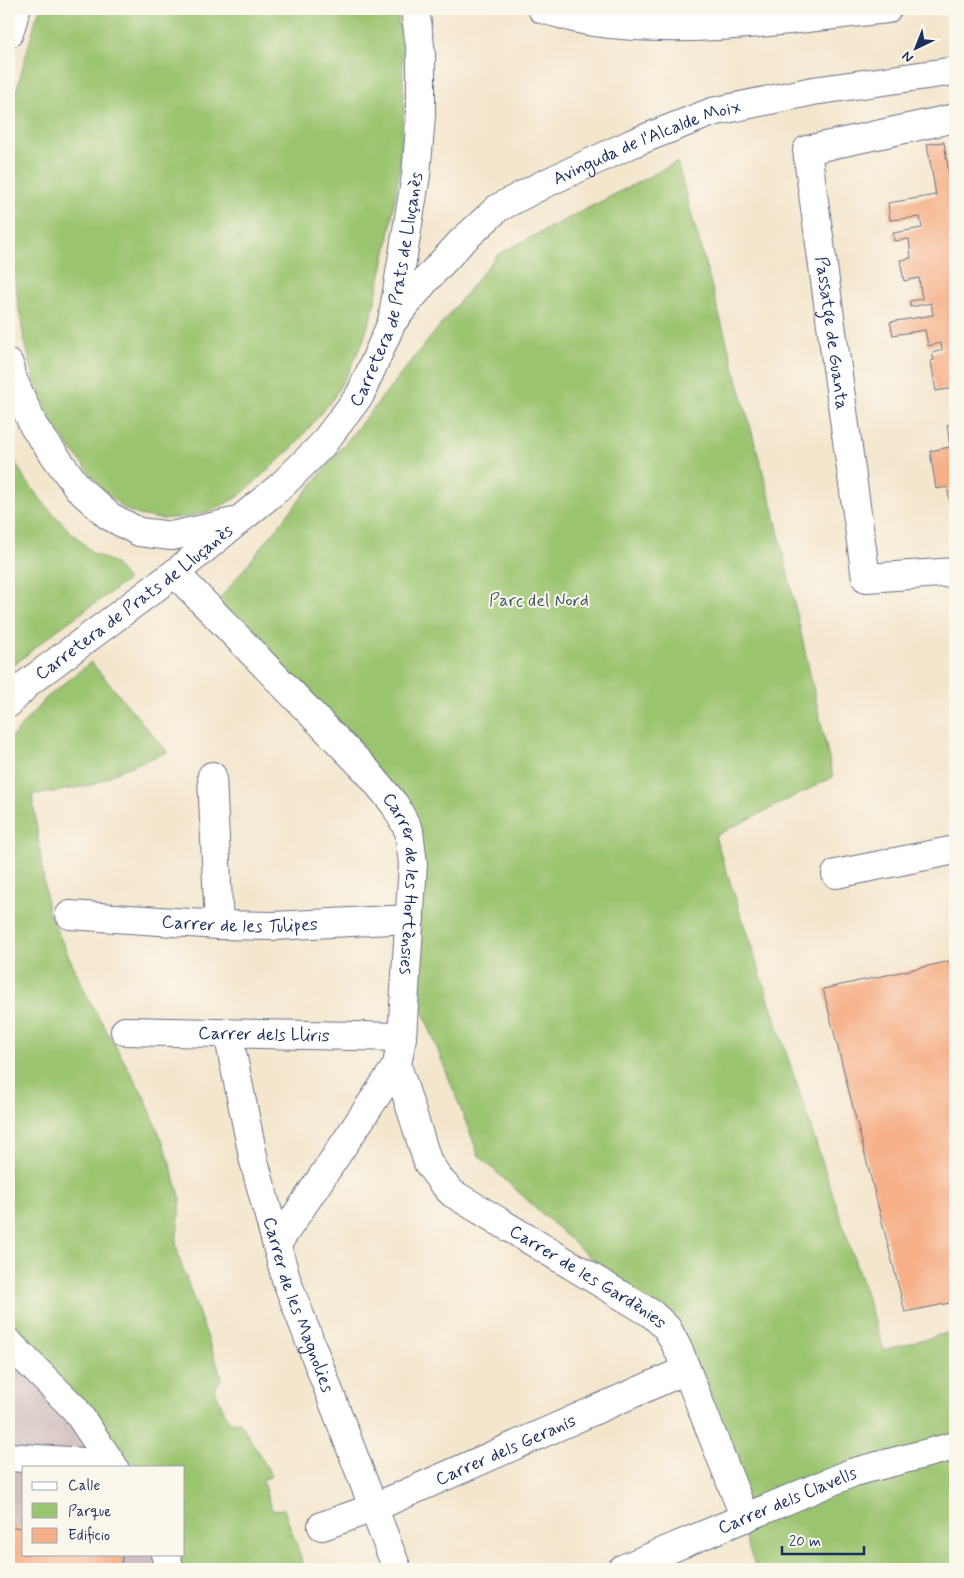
<svg xmlns="http://www.w3.org/2000/svg" width="964" height="1578" viewBox="0 0 964 1578" font-family="Mynerve,sans-serif">
  <style>
    .industrial { fill: #d1bfbf }
    .green { fill: #9bc470; stroke: #5b7a67 }
    .building { fill: #f6af87 }
    .lines { fill: none; stroke-linecap: round; stroke-linejoin: round }
    .minor-casing { stroke: #676f85; stroke-width: 30 }
    .major-casing { stroke: #676f85; stroke-width: 30 }
    .minor { stroke: #fff; stroke-width: 28 }
    .major { stroke: #fff; stroke-width: 28 }
    .labels { text-anchor: middle; stroke-width: 4; stroke-linejoin: round; paint-order: stroke }
    .street-label { font-size: 18px; fill: #1b2f5e; stroke: #fbf7ec }
    .park-label { font-size: 18px; fill: #415c63; stroke: #fbf7ec }
  </style>
  <rect width="100%" height="100%" fill="#fbf7ec"/>
  <filter id="ink" filterUnits="userSpaceOnUse"><feTurbulence type="fractalNoise" baseFrequency=".02" numOctaves="2"/><feDisplacementMap in="SourceGraphic" scale="10" xChannelSelector="R" yChannelSelector="G"/><feConvolveMatrix kernelMatrix="1 2 1 2 8 2 1 2 1" color-interpolation-filters="sRGB"/></filter>
  <filter id="wash" filterUnits="userSpaceOnUse"><feTurbulence type="fractalNoise" baseFrequency=".0096" numOctaves="4" result="noise"/><feDisplacementMap in="SourceGraphic" scale="20" xChannelSelector="R" yChannelSelector="G"/><feGaussianBlur stdDeviation="1.12" result="paint"/><feColorMatrix in="noise" values="0 0 0 0 0 0 0 0 0 0 0 0 0 0 0 0 0 1.4 0 .05"/><feComposite in="paint" operator="in"/></filter>
  <g filter="url(#wash)">
    <rect width="100%" height="100%" fill="#f4e6cd"/>
    <path class="industrial" d="M 9,1330 L 114,1467 L 24,1467 L 24,1554 L 165,1554 L 170,1569 L 9,1569 Z"/>
    <g class="green">
      <path d="M 40,9 L 397,9 L 402,49 L 404,110 L 400,164 L 388,243 L 373,310 L 363,341 L 348,373 L 332,400 L 293,447 L 238,497 L 211,511 L 188,517 L 160,519 L 139,515 L 124,509 L 103,490 L 74,453 L 52,422 L 36,385 L 23,334 L 9,245 L 9,136 L 15,96 L 35,22 Z"/>
      <path d="M 677,162 L 774,512 L 833,777 L 715,836 L 884,1350 L 955,1331 L 955,1569 L 749,1569 L 755,1565 L 667,1328 L 479,1156 L 406,968 L 404,821 L 210,611 L 497,255 Z"/>
      <path d="M 9,451 L 25,479 L 46,506 L 68,529 L 93,553 L 114,563 L 128,580 L 57,630 L 9,669 Z"/>
      <path d="M 91,662 L 167,752 L 121,770 L 95,784 L 49,793 L 32,794 L 48,911 L 89,1000 L 144,1096 L 167,1153 L 181,1200 L 176,1243 L 179,1258 L 222,1378 L 214,1388 L 229,1422 L 240,1422 L 272,1476 L 262,1480 L 272,1510 L 284,1509 L 305,1569 L 170,1569 L 165,1554 L 184,1554 L 184,1467 L 114,1467 L 9,1330 L 9,740 L 45,699 Z"/>
    </g>
    <g id="blocks">
      <g class="building">
        <path d="M 944,142 L 955,214 L 955,388 L 936,391 L 931,361 L 934,360 L 932,353 L 942,350 L 941,343 L 928,346 L 925,330 L 893,335 L 890,322 L 933,315 L 931,303 L 910,307 L 910,301 L 922,299 L 919,278 L 904,281 L 900,260 L 911,258 L 909,239 L 894,241 L 893,233 L 922,228 L 920,217 L 890,220 L 888,203 L 936,195 L 927,144 Z"/>
        <path d="M 955,424 L 955,519 L 953,519 L 947,487 L 936,489 L 930,451 L 950,447 L 947,425 Z"/>
        <path d="M 955,960 L 955,1302 L 905,1312 L 823,989 Z"/>
        <path d="M 9,1527 L 24,1528 L 24,1554 L 122,1554 L 121,1569 L 9,1569 Z"/>
      </g>
    </g>
  </g>
  <g filter="url(#ink)">
    <use href="#blocks" fill-opacity="0" stroke="#676f85" stroke-width="1"/>
    <g class="lines">
      <defs>
        <g id="minor">
          <path d="M 9,33 L 16,9"/>
          <path id="s1" d="M 955,118 L 807,150 L 866,578 L 955,572"/>
          <path d="M 9,364 L 11,375 L 34,427 L 79,489 L 109,516 L 139,532 L 172,536 L 234,522"/>
          <path id="s2" d="M 175,573 L 368,772 L 395,805 L 409,831 L 413,864 L 402,1037 L 397,1065 L 277,1244"/>
          <path id="s3" d="M 9,703 L 29,682 L 175,573 L 282,485 L 322,445 L 360,395 L 392,322 L 416,175 L 421,116 L 421,53 L 415,9"/>
          <path d="M 212,776 L 219,925"/>
          <path d="M 836,874 L 955,850"/>
          <path id="s4" d="M 70,915 L 219,925 L 273,926 L 410,919"/>
          <path id="s5" d="M 125,1031 L 402,1037"/>
          <path id="s6" d="M 228,1033 L 254,1161 L 286,1279 L 397,1569"/>
          <path id="s7" d="M 397,1065 L 428,1163 L 441,1181 L 452,1193 L 652,1314 L 667,1328 L 679,1351 L 745,1518"/>
          <path d="M 9,1343 L 75,1409 L 114,1467"/>
          <path d="M 9,1457 L 112,1464"/>
          <path id="s8" d="M 322,1526 L 373,1508 L 686,1370"/>
          <path d="M 165,1554 L 170,1569"/>
          <path id="s9" d="M 622,1569 L 854,1472 L 955,1446"/>
        </g>
        <g id="major">
          <path d="M 542,9 C 559,13 576,20 594,22 C 688,36 793,19 887,9"/>
          <path id="s10" d="M 392,322 L 425,281 L 461,242 L 498,208 L 544,184 L 633,143 L 712,112 L 813,91 L 955,71"/>
        </g>
      </defs>
      <use href="#minor" class="minor-casing"/>
      <use href="#major" class="major-casing"/>
      <use href="#minor" class="minor"/>
      <use href="#major" class="major"/>
    </g>
  </g>
  <g class="labels">
    <g class="street-label">
      <text dy="6" stroke="none"><textPath href="#s10" startOffset="319">Avinguda de l'Alcalde Moix</textPath></text>
      <text dy="6" stroke="none"><textPath href="#s3" startOffset="579">Carretera de Prats de Lluçanès</textPath></text>
      <text dy="6" stroke="none"><textPath href="#s1" startOffset="336">Passatge de Guanta</textPath></text>
      <text dy="6" stroke="none"><textPath href="#s3" startOffset="161">Carretera de Prats de Lluçanès</textPath></text>
      <text dy="6" stroke="none"><textPath href="#s2" startOffset="400">Carrer de les Hortènsies</textPath></text>
      <text dy="6" stroke="none"><textPath href="#s4" startOffset="170">Carrer de les Tulipes</textPath></text>
      <text dy="6" stroke="none"><textPath href="#s5" startOffset="139">Carrer dels Lliris</textPath></text>
      <text dy="6" stroke="none"><textPath href="#s7" startOffset="301">Carrer de les Gardènies</textPath></text>
      <text dy="6" stroke="none"><textPath href="#s6" startOffset="281">Carrer de les Magnolies</textPath></text>
      <text dy="6" stroke="none"><textPath href="#s8" startOffset="199">Carrer dels Geranis</textPath></text>
      <text dy="6" stroke="none"><textPath href="#s9" startOffset="179">Carrer dels Clavells</textPath></text>
    </g>
    <g class="park-label">
      <text x="539" y="606">Parc del Nord</text>
    </g>
  </g>
  <rect width="964" height="1578" fill="none" stroke="#fbf7ec" stroke-width="30"/>
  <rect x="22" y="1466" width="162" height="90" fill="#fbf7ec" stroke="#a1a7b3"/>
  <rect x="32" y="1482" width="25" height="8" fill="#ffffff" stroke="#a1a7b3"/>
  <text x="68" y="1490" font-size="15" fill="#1b2f5e">Calle</text>
  <rect x="32" y="1503" width="25" height="15" fill="#9bc470" stroke="#a1a7b3"/>
  <text x="68" y="1516" font-size="15" fill="#1b2f5e">Parque</text>
  <rect x="32" y="1528" width="25" height="15" fill="#f6af87" stroke="#a1a7b3"/>
  <text x="68" y="1540" font-size="15" fill="#1b2f5e">Edificio</text>
  <g transform="translate(916 48) rotate(223)" stroke="#fbf7ec" stroke-width="4" paint-order="stroke">
  <path d="M0-4L9 19L0 12L-9 19Z" fill="#1b2f5e"/>
  <text y="-8" font-size="14" font-weight="bold" text-anchor="middle" fill="#1b2f5e">N</text>
  </g>
  <path d="M782 1546v8h82v-8" fill="none" stroke="#1b2f5e" stroke-width="2.5"/>
  <text x="789" y="1546" font-size="15" fill="#1b2f5e" stroke="#fbf7ec" stroke-width="4" paint-order="stroke">20 m</text>
</svg>
